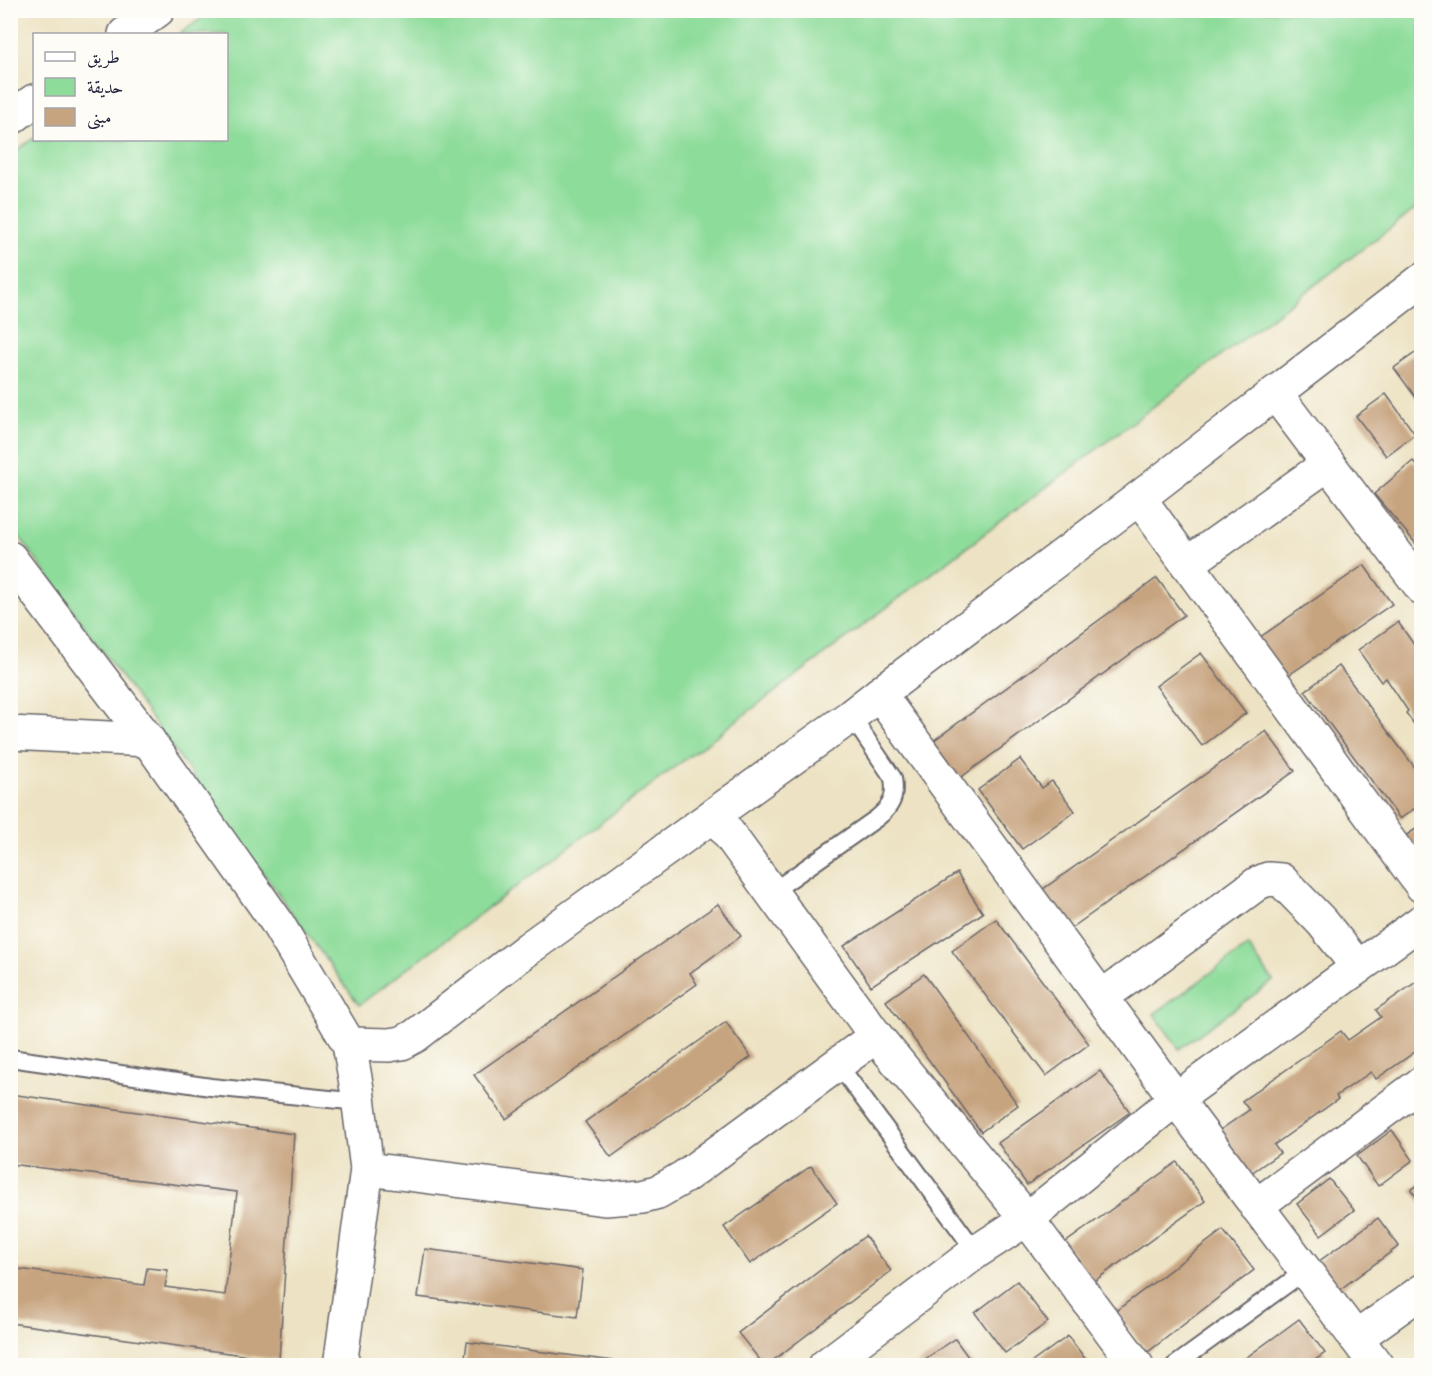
<svg xmlns="http://www.w3.org/2000/svg" width="1432" height="1376" viewBox="0 0 1432 1376" font-family="'Gentium Book Plus',Amiri,serif">
  <style>
    .green { fill: #8ddc9a; stroke: #587f6a; stroke-width: 1.5 }
    .building { fill: #c7a480 }
    .lines { fill: none; stroke-linecap: round; stroke-linejoin: round }
    .lane-casing { stroke: #69666b; stroke-width: 20 }
    .street-casing { stroke: #69666b; stroke-width: 36 }
    .lane { stroke: #fff; stroke-width: 16 }
    .street { stroke: #fff; stroke-width: 33 }
  </style>
  <rect width="100%" height="100%" fill="#fdfcf7"/>
  <filter id="ink" filterUnits="userSpaceOnUse"><feTurbulence type="fractalNoise" baseFrequency=".0167" numOctaves="2"/><feDisplacementMap in="SourceGraphic" scale="12" xChannelSelector="R" yChannelSelector="G"/><feConvolveMatrix kernelMatrix="1 2 1 2 8 2 1 2 1" color-interpolation-filters="sRGB"/></filter>
  <filter id="wash" filterUnits="userSpaceOnUse"><feTurbulence type="fractalNoise" baseFrequency=".008" numOctaves="4" result="noise"/><feDisplacementMap in="SourceGraphic" scale="24" xChannelSelector="R" yChannelSelector="G"/><feGaussianBlur stdDeviation="1.35" result="paint"/><feColorMatrix in="noise" values="0 0 0 0 0 0 0 0 0 0 0 0 0 0 0 0 0 1.4 0 .05"/><feComposite in="paint" operator="in"/></filter>
  <g filter="url(#wash)">
    <rect width="100%" height="100%" fill="#ede3c4"/>
    <g class="green">
      <path d="M 212,11 L 1421,11 L 1421,205 L 359,1005 L 11,525 L 10,155 L 34,138 L 34,140 L 226,140 L 226,34 L 179,34 Z"/>
      <path d="M 1248,946 L 1273,981 L 1179,1049 L 1154,1014 Z"/>
    </g>
    <g id="blocks">
      <g class="building">
        <path d="M 1422,348 L 1422,406 L 1394,368 Z"/>
        <path d="M 1386,394 L 1415,434 L 1386,456 L 1356,416 Z"/>
        <path d="M 1413,461 L 1422,471 L 1422,551 L 1374,494 Z"/>
        <path d="M 1364,565 L 1392,604 L 1283,679 L 1256,640 Z"/>
        <path d="M 1157,578 L 1184,615 L 956,781 L 929,744 Z"/>
        <path d="M 1398,622 L 1422,656 L 1422,735 L 1406,713 L 1408,711 L 1386,678 L 1381,682 L 1358,650 Z"/>
        <path d="M 1201,653 L 1246,713 L 1202,746 L 1156,686 Z"/>
        <path d="M 1339,666 L 1422,777 L 1422,803 L 1400,819 L 1305,691 Z"/>
        <path d="M 1266,731 L 1295,771 L 1067,931 L 1039,892 Z"/>
        <path d="M 1020,759 L 1042,788 L 1052,781 L 1075,811 L 1022,849 L 978,790 Z"/>
        <path d="M 1422,825 L 1422,872 L 1399,840 Z"/>
        <path d="M 957,873 L 983,913 L 871,986 L 844,946 Z"/>
        <path d="M 718,904 L 741,936 L 690,973 L 697,984 L 506,1119 L 474,1075 Z"/>
        <path d="M 996,919 L 1089,1044 L 1046,1076 L 952,951 Z"/>
        <path d="M 924,974 L 1018,1105 L 981,1132 L 886,1001 Z"/>
        <path d="M 1422,978 L 1422,1047 L 1376,1079 L 1371,1072 L 1336,1096 L 1338,1099 L 1274,1145 L 1280,1153 L 1244,1178 L 1213,1135 L 1249,1110 L 1242,1101 L 1341,1031 L 1348,1040 L 1381,1017 L 1376,1010 Z"/>
        <path d="M 726,1022 L 751,1057 L 611,1157 L 585,1122 Z"/>
        <path d="M 1100,1071 L 1130,1112 L 1027,1185 L 998,1143 Z"/>
        <path d="M 10,1094 L 294,1134 L 279,1360 L 10,1323 L 10,1268 L 144,1285 L 147,1268 L 168,1270 L 165,1287 L 225,1295 L 237,1192 L 10,1164 Z"/>
        <path d="M 1392,1130 L 1413,1160 L 1378,1186 L 1357,1156 Z"/>
        <path d="M 1177,1162 L 1205,1201 L 1093,1282 L 1065,1243 Z"/>
        <path d="M 811,1166 L 837,1203 L 750,1264 L 724,1227 Z"/>
        <path d="M 1329,1179 L 1354,1210 L 1321,1235 L 1297,1204 Z"/>
        <path d="M 1422,1182 L 1422,1204 L 1411,1190 Z"/>
        <path d="M 1378,1218 L 1399,1246 L 1335,1293 L 1314,1265 Z"/>
        <path d="M 1223,1230 L 1254,1270 L 1148,1352 L 1116,1311 Z"/>
        <path d="M 865,1236 L 891,1271 L 767,1365 L 764,1365 L 738,1333 Z"/>
        <path d="M 425,1249 L 583,1270 L 577,1317 L 418,1297 Z"/>
        <path d="M 1017,1281 L 1048,1322 L 1005,1353 L 975,1313 Z"/>
        <path d="M 1299,1319 L 1325,1353 L 1308,1365 L 1247,1365 L 1243,1360 Z"/>
        <path d="M 1068,1336 L 1090,1365 L 1028,1365 Z"/>
        <path d="M 955,1339 L 974,1365 L 916,1365 Z"/>
        <path d="M 467,1342 L 637,1364 L 637,1365 L 464,1365 Z"/>
      </g>
    </g>
  </g>
  <g filter="url(#ink)">
    <use href="#blocks" fill-opacity="0" stroke="#69666b" stroke-width="1.5"/>
    <g class="lines">
      <defs>
        <g id="lane">
          <path d="M 772,892 L 877,818 C 892,806 896,797 893,778 L 851,716"/>
          <path d="M 10,1058 L 211,1087 L 359,1102"/>
          <path d="M 838,1064 L 976,1252"/>
          <path d="M 1174,1366 L 1305,1271"/>
        </g>
        <g id="street">
          <path d="M 125,34 L 158,10"/>
          <path d="M 10,119 L 34,101"/>
          <path d="M 1275,393 L 1422,588"/>
          <path d="M 1139,498 L 1422,886"/>
          <path d="M 10,558 L 148,740 L 276,921 L 349,1044 L 357,1089 L 367,1169 L 340,1366"/>
          <path d="M 1187,564 L 1328,464"/>
          <path d="M 879,694 L 1176,1099 L 1377,1366"/>
          <path d="M 10,733 L 148,740"/>
          <path d="M 715,815 L 876,1036 L 1027,1219 L 1137,1366"/>
          <path d="M 1101,997 L 1155,959 L 1258,883 L 1268,879 L 1281,880 L 1322,922 L 1358,967"/>
          <path d="M 349,1044 L 389,1045 L 402,1043 L 415,1036 L 529,948 L 851,716 L 879,694 L 1139,498 L 1422,280"/>
          <path d="M 367,1169 L 605,1199 L 643,1196 L 658,1192 L 684,1177 L 876,1036"/>
          <path d="M 1256,1206 L 1422,1083"/>
          <path d="M 1356,1338 L 1422,1291"/>
          <path d="M 825,1366 L 976,1252 L 1027,1219 L 1176,1099 L 1422,921"/>
        </g>
      </defs>
      <use href="#lane" class="lane-casing"/>
      <use href="#street" class="street-casing"/>
      <use href="#lane" class="lane"/>
      <use href="#street" class="street"/>
    </g>
  </g>
  <rect width="1432" height="1376" fill="none" stroke="#fdfcf7" stroke-width="36"/>
  <rect x="33" y="33" width="195" height="108" fill="#fdfcf7" stroke="#a5a5ac" stroke-width="1.5"/>
  <rect x="45" y="52" width="30" height="9" fill="#ffffff" stroke="#a5a5ac" stroke-width="1.5"/>
  <text x="87" y="63" font-size="18" fill="#22223b">طريق</text>
  <rect x="45" y="78" width="30" height="18" fill="#8ddc9a" stroke="#a5a5ac" stroke-width="1.5"/>
  <text x="87" y="93" font-size="18" fill="#22223b">حديقة</text>
  <rect x="45" y="108" width="30" height="18" fill="#c7a480" stroke="#a5a5ac" stroke-width="1.5"/>
  <text x="87" y="123" font-size="18" fill="#22223b">مبنى</text>
</svg>
